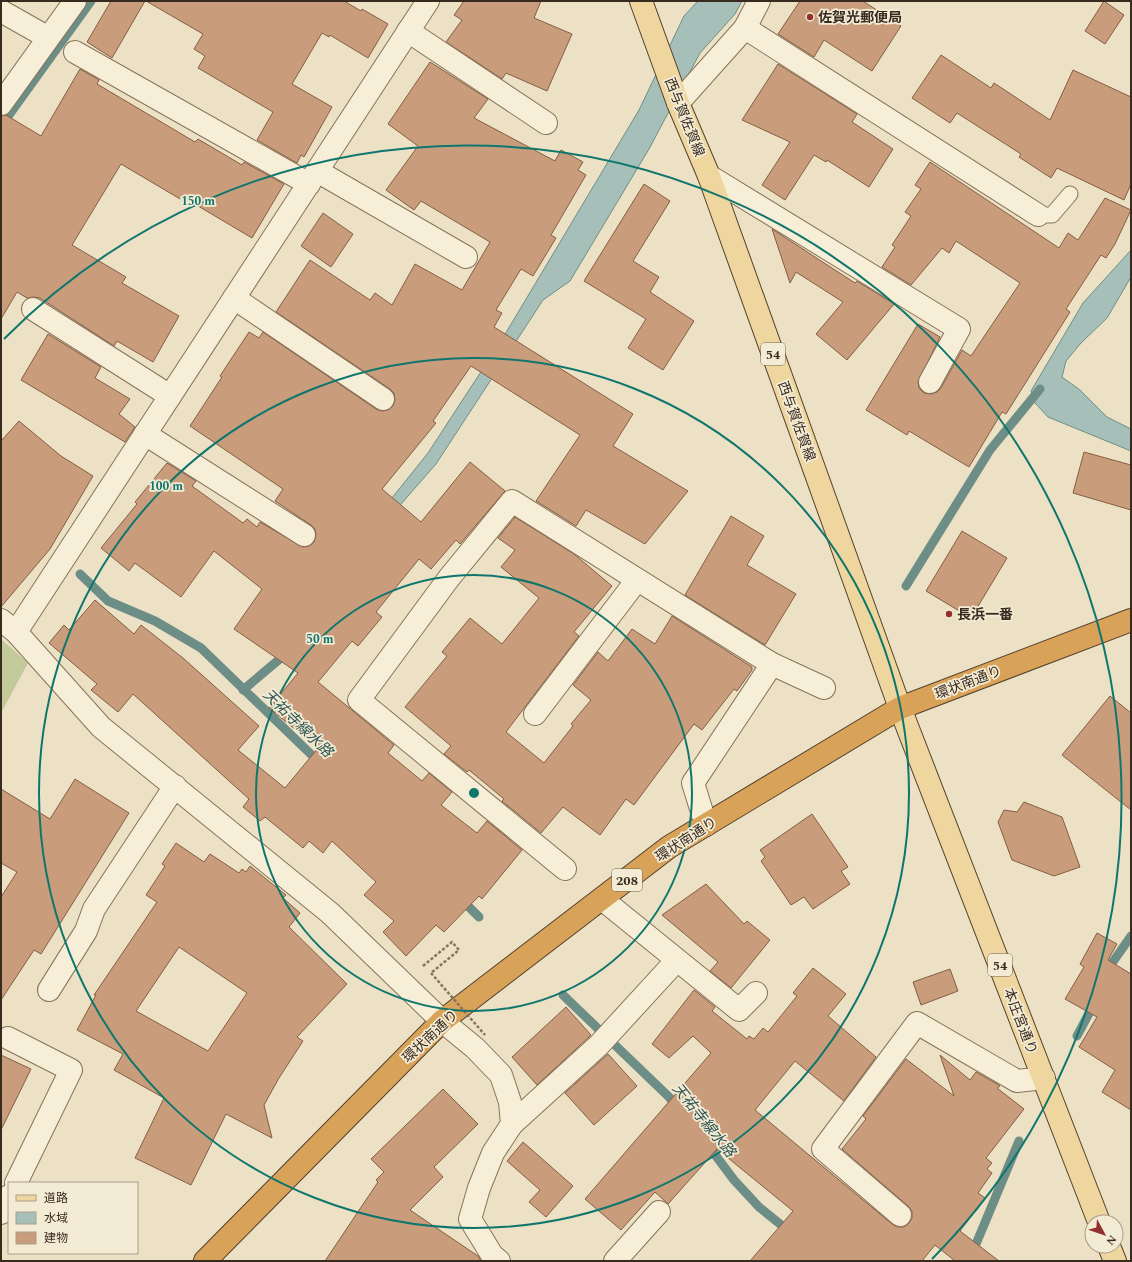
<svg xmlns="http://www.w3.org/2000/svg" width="1132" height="1262" viewBox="0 0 1132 1262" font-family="Spectral,'Noto Sans JP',serif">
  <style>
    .green { fill: #c3ca99 }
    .water { fill: #a6c0b9; stroke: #6d8e86 }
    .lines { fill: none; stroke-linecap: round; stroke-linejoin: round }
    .stream { stroke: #6d8e86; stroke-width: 9 }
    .building { fill: #c99d7c; stroke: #855e42; fill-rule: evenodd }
    .lane-casing { stroke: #86735b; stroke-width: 17 }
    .street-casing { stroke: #86735b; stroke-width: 24 }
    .primary-casing { stroke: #54412f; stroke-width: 24 }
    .highway-casing { stroke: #54412f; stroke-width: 24 }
    .path { stroke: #86735b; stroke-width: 2.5; stroke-dasharray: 3 2; stroke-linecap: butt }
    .lane { stroke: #f7eed7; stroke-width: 15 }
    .street { stroke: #f7eed7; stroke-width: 22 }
    .primary { stroke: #eed69e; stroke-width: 22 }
    .highway { stroke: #d8a259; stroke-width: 22 }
    .path-bridge { stroke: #86735b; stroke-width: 2.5; stroke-dasharray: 3 2; stroke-linecap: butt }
    .ring { fill: none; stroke: #0f766e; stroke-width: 2 }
    .poi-dot { fill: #932f2e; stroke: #f4ebd4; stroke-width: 1.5 }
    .labels { text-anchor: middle; stroke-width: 3.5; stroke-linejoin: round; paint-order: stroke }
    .shield { fill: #f4ebd4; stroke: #706555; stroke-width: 1 }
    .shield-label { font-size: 13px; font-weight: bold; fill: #372b1f }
    .poi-label { font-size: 14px; font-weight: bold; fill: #372b1f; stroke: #f4ebd4; text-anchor: start }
    .street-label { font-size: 14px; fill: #372b1f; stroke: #f4ebd4 }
    .water-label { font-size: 15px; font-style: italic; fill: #2f5654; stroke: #f4ebd4 }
    .centre { fill: #0f766e; stroke: #f4ebd4; stroke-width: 2 }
    .ring-label { font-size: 12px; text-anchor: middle; font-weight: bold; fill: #0f766e; stroke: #f4ebd4; stroke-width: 3.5; stroke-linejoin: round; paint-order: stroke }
  </style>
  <rect width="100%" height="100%" fill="#ece1c4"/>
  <path class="green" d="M 1,639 L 28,663 L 1,713 Z"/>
  <g class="water">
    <path d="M 698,1 L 742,1 L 735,14 L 700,53 L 649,149 L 570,281 L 543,300 L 436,464 L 367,543 L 359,539 L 428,453 L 501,341 L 639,110 L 684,16 Z"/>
    <path d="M 1131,250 L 1131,277 L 1107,318 L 1081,343 L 1066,361 L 1062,377 L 1080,390 L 1107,417 L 1131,429 L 1131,451 L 1048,417 L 1035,403 L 1031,391 L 1083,303 Z"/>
  </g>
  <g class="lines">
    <g class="stream">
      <path d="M 1,126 L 91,1"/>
      <path d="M 80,574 L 108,601 L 155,621 L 201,648 L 320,763"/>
      <path d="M 906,586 L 990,450 L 1040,389"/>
      <path d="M 243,690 L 288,652"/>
      <path d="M 460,898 L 479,917"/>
      <path d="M 1107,974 L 1110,966 L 1131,936"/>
      <path d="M 563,995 L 669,1097 L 679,1109"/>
      <path d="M 1077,1036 L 1095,1002"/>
      <path d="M 707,1144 L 734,1180 L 759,1207 L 790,1232"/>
      <path d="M 967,1261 L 971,1256 L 1019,1141"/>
    </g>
  </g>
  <g class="building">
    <path d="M 111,1 L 145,1 L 112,58 L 87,42 Z"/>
    <path d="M 146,1 L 344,1 L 361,11 L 362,9 L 388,24 L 368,58 L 330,35 L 329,37 L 322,33 L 292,84 L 332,107 L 304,157 L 301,155 L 297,163 L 257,140 L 273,112 L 198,68 L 205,56 L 194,49 L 203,34 Z"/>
    <path d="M 464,1 L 541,1 L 534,18 L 572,34 L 547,91 L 506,73 L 502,79 L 446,42 L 462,20 L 454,15 Z"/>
    <path d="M 800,1 L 863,1 L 901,26 L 872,71 L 824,40 L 814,57 L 778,34 Z"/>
    <path d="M 1104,1 L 1124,15 L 1105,44 L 1085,31 Z"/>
    <path d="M 941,55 L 991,88 L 994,83 L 1050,120 L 1073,70 L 1131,97 L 1131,184 L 1124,200 L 1057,168 L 1051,178 L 1019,157 L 1021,154 L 957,113 L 950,123 L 912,98 Z"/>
    <path d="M 430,62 L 488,99 L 474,118 L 555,161 L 561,150 L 583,162 L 578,170 L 586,175 L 551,235 L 556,238 L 533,276 L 521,269 L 496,310 L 502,313 L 494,327 L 633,414 L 613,446 L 688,491 L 645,544 L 586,510 L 576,526 L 536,501 L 580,435 L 471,366 L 433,421 L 436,423 L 382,489 L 421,522 L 470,462 L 505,491 L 460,544 L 456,540 L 431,569 L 419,559 L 376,612 L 382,617 L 358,646 L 352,641 L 318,682 L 394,745 L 388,753 L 422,781 L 429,773 L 452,792 L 441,805 L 477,833 L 487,821 L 522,850 L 482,899 L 479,896 L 444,932 L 436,925 L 406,956 L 383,932 L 394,921 L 364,895 L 376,882 L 332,841 L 323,853 L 309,841 L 303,848 L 265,817 L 260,821 L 243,807 L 249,799 L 133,694 L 118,712 L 91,690 L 97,684 L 49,643 L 64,625 L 69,630 L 95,600 L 134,634 L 141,625 L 183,658 L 259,726 L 238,750 L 285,788 L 318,748 L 269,708 L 298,673 L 234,629 L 262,589 L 214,551 L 181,597 L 135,563 L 129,571 L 101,548 L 137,504 L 135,502 L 167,463 L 196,481 L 192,486 L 243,523 L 247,519 L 257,527 L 260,522 L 303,547 L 309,546 L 314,542 L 316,535 L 315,529 L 311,525 L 275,501 L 283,489 L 190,426 L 222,377 L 220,376 L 249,332 L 259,338 L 263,332 L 376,409 L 382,411 L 388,410 L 393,406 L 395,400 L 394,393 L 390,389 L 276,312 L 310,260 L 370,300 L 375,293 L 392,305 L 415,264 L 462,290 L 490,242 L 421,201 L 414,210 L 386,190 L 418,146 L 388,124 Z"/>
    <path d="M 778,64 L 857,114 L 852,122 L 893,149 L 869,187 L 827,160 L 826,162 L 814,155 L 785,200 L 762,185 L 790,142 L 742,120 Z"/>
    <path d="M 80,69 L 99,80 L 97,84 L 195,142 L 198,139 L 242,165 L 244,162 L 284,184 L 252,238 L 193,203 L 192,206 L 121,164 L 72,245 L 126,277 L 122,283 L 179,316 L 153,362 L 117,341 L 114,346 L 40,298 L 34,297 L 27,298 L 17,292 L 1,319 L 1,116 L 6,115 L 41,136 Z"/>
    <path d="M 930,162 L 1059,248 L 1068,233 L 1078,240 L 1105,198 L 1131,210 L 1115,244 L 1106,258 L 1101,255 L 1066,309 L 1070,312 L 1006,414 L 1002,412 L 969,467 L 909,431 L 907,435 L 866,410 L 918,324 L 940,337 L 918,382 L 919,388 L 924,393 L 931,394 L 937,392 L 941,388 L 962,350 L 971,356 L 1020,283 L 956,241 L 949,253 L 942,248 L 911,285 L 882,267 L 895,247 L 892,245 L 911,216 L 905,212 L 921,189 L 915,185 Z"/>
    <path d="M 644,184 L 670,201 L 633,261 L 659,277 L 650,292 L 694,321 L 663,370 L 628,348 L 646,319 L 584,281 Z"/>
    <path d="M 323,213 L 353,234 L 331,267 L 301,246 Z"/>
    <path d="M 772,229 L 855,283 L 857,281 L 894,304 L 847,360 L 816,334 L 843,302 L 796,272 L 790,283 Z"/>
    <path d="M 48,334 L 101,367 L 95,378 L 130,399 L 119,414 L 135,427 L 125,442 L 21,380 Z"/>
    <path d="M 19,421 L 61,456 L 93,476 L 50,549 L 1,607 L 1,441 Z"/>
    <path d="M 1084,452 L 1131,465 L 1131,510 L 1073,493 Z"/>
    <path d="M 731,516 L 764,536 L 747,565 L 796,594 L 765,645 L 685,595 Z"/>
    <path d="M 515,517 L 574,554 L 612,586 L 574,632 L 579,636 L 506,732 L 544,763 L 573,726 L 571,724 L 591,700 L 573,685 L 598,652 L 608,661 L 632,629 L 655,644 L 672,616 L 752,667 L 752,670 L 737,691 L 734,689 L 702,730 L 694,724 L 634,805 L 626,799 L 600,835 L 563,807 L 541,833 L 502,801 L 504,799 L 469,770 L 467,772 L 444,754 L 451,746 L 405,707 L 447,656 L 442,652 L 470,618 L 502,644 L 539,598 L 501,567 L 515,550 L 498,538 Z"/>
    <path d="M 962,531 L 1007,558 L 971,618 L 926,591 Z"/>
    <path d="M 1110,696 L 1131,713 L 1131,810 L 1062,755 Z"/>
    <path d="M 75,779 L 129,813 L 41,954 L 34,950 L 1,1000 L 1,897 L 17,872 L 1,863 L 1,789 L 50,819 Z"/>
    <path d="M 1024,802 L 1062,817 L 1080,867 L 1054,876 L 1012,860 L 998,822 L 1004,810 L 1017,812 Z"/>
    <path d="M 812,814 L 848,867 L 841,871 L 850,884 L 813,909 L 804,897 L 791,905 L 761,861 L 765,857 L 760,850 Z"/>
    <path d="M 176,843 L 204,862 L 210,854 L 239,873 L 242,869 L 246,872 L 250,866 L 286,895 L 283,898 L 300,913 L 289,927 L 347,984 L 297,1037 L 303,1041 L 279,1078 L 264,1105 L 272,1138 L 226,1114 L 191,1185 L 135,1158 L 164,1098 L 114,1070 L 123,1054 L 77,1030 L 96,995 L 94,995 L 157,902 L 146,895 L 165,866 L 162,864 ZM 179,947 L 247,993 L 208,1051 L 136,1011 Z"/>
    <path d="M 706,884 L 744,924 L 747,921 L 770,940 L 731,988 L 710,971 L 718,962 L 662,915 Z"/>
    <path d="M 1097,933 L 1117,944 L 1108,960 L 1131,974 L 1131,1110 L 1102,1092 L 1115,1070 L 1079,1047 L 1097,1017 L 1065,999 L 1084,967 L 1080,964 Z"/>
    <path d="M 813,968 L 846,994 L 828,1016 L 876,1057 L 844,1101 L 795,1061 L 755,1110 L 892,1224 L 897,1227 L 904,1227 L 909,1223 L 912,1218 L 912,1211 L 908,1206 L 842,1149 L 866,1119 L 863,1116 L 906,1059 L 954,1096 L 940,1055 L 970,1080 L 976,1072 L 997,1084 L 1000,1086 L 997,1088 L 1024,1109 L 986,1158 L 992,1163 L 987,1169 L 992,1173 L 978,1193 L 985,1198 L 960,1231 L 999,1261 L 955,1261 L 935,1245 L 922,1261 L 750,1261 L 793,1211 L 717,1149 L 668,1204 L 655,1192 L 621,1230 L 585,1199 L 711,1053 L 693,1036 L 669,1058 L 652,1044 L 694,990 L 715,1007 L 712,1011 L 747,1039 L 749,1036 L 754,1039 L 763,1028 L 768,1032 L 797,996 L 793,993 Z"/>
    <path d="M 950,969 L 958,991 L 921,1005 L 913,982 Z"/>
    <path d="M 566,1007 L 591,1035 L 537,1085 L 512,1057 Z"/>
    <path d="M 608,1054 L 637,1086 L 594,1125 L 565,1093 Z"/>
    <path d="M 1,1055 L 31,1069 L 1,1130 Z"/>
    <path d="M 443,1089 L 478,1124 L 434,1167 L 443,1177 L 410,1210 L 478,1256 L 481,1261 L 325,1261 L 378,1182 L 376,1180 L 384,1172 L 371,1159 Z"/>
    <path d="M 523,1142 L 573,1186 L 546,1217 L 529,1202 L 540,1190 L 507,1161 Z"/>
  </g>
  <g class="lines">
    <defs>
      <path id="lane" d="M 1038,215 L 1052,215 L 1070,194"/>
      <g id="street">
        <path d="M 1,11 L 47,37"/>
        <path d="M 745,28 L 1038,215"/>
        <path d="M 408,31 L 546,123"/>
        <path d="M 75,52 L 309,184"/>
        <path d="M 678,103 L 745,28 L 759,1"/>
        <path d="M 1,104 L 75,1"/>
        <path d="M 317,171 L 466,257"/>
        <path d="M 709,176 L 959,329 L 930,382"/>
        <path d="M 234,298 L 383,399"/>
        <path d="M 33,309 L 170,396"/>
        <path d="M 145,434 L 304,535"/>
        <path d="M 1,620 L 16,632 L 101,727 L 330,913 L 442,1021 L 475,1048 L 501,1075 L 510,1102 L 512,1124 L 493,1153 L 479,1188 L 470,1219 L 492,1255 L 499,1261"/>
        <path d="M 16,632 L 428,1"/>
        <path d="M 772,664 L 824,688"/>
        <path d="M 535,714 L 637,580"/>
        <path d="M 565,869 L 359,700 L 449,578 L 512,501 L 772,664 L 693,783 L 706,825"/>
        <path d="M 602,899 L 739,1010 L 756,993"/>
        <path d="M 49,990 L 86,931 L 94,909 L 175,786"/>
        <path d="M 8,1038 L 71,1070 L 16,1183"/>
        <path d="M 512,1124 L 599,1045 L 676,961"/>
        <path d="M 1,1213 L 9,1196"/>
        <path d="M 900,1215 L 823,1149 L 917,1023 L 1017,1081 L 1044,1078"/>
        <path d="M 615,1261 L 659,1212"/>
      </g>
      <g id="primary">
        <path d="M 641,1 L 678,103 L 709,176 L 900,708 L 1099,1222"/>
        <path d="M 1109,1246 L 1115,1261"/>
      </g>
      <path id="highway" d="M 205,1261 L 442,1021 L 669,847 L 900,708 L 1131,620"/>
    </defs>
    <use href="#lane" class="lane-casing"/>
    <use href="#street" class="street-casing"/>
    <use href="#primary" class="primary-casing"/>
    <use href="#highway" class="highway-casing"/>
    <path class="path" d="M 423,966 L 452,942 L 459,950 L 431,973"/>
    <use href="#lane" class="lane"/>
    <use href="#street" class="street"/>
    <use href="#primary" class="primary"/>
    <use href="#highway" class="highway"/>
    <path class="path-bridge" d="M 431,973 L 485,1035"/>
  </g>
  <g class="ring">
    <circle cx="474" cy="793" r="218"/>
    <circle cx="474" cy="793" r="435"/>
    <path d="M4 339A653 653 0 1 1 932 1259"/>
  </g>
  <g class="poi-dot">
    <circle cx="810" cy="17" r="4"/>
    <circle cx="949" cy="614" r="4"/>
  </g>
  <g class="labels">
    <g class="shield">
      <rect x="761" y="343" width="24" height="22" rx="3"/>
      <rect x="612" y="869" width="30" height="22" rx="3"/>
      <rect x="988" y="954" width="24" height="22" rx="3"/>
    </g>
    <g class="shield-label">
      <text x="773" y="359">54</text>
      <text x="627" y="885">208</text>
      <text x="1000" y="970">54</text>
    </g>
    <g class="poi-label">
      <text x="818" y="22">佐賀光郵便局</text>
      <text x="957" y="619">長浜一番</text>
    </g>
    <g class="street-label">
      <text transform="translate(685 117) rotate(68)" y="5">西与賀佐賀線</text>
      <text transform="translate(797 421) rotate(70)" y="5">西与賀佐賀線</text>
      <text transform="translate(968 682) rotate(-21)" y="5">環状南通り</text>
      <text transform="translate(686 839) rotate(-33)" y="5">環状南通り</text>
      <text transform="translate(1021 1021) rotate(69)" y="5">本庄宮通り</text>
      <text transform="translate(430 1036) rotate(-43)" y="5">環状南通り</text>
    </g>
    <g class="water-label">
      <text transform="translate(298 723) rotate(44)" y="5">天祐寺線水路</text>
      <text transform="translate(704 1120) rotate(51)" y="5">天祐寺線水路</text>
    </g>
  </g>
  <circle cx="474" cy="793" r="6" class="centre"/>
  <g class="ring-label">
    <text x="198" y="205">150 m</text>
    <text x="166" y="490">100 m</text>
    <text x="320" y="643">50 m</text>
  </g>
  <rect width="1132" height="1262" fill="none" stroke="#372b1f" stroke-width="4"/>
  <rect x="8" y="1182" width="130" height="72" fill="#f4ebd4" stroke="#a89e8c"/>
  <rect x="16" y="1195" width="20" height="6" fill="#eed69e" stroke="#a89e8c"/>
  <text x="44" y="1202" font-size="12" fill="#372b1f">道路</text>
  <rect x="16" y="1212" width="20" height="12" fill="#a6c0b9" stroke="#a89e8c"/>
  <text x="44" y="1222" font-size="12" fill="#372b1f">水域</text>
  <rect x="16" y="1232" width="20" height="12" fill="#c99d7c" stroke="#a89e8c"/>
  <text x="44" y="1242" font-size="12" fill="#372b1f">建物</text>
  <g transform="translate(1104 1234) rotate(130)"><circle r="19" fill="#f4ebd4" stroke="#a89e8c"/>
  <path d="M0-3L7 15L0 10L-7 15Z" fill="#932f2e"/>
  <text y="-6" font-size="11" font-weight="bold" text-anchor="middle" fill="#372b1f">N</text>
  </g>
</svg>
